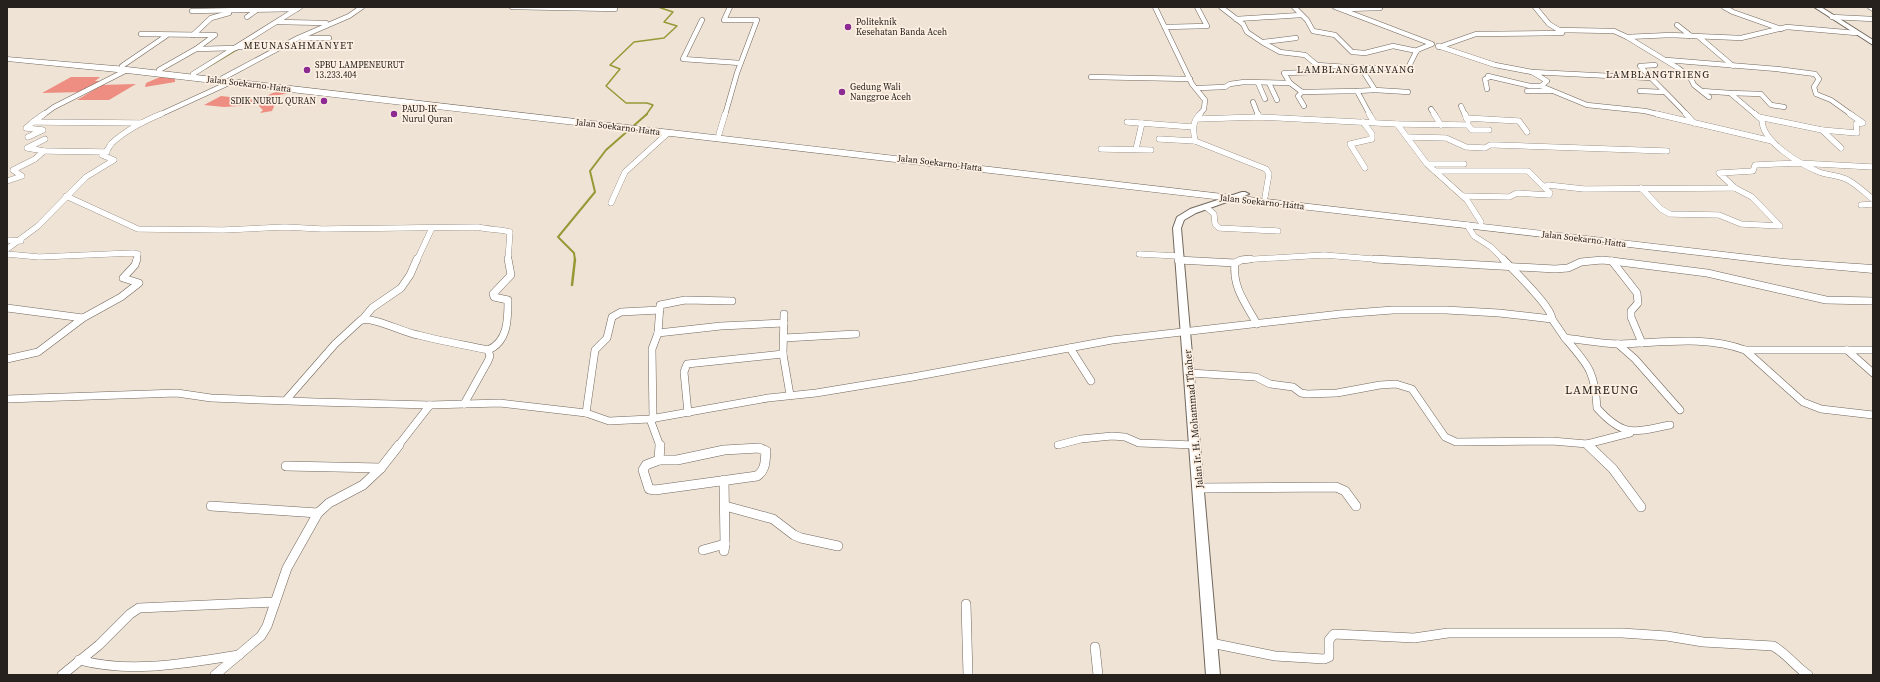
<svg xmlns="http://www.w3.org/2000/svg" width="1880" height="682" viewBox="0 0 1880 682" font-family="'Source Serif 4',serif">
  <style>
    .forest { fill: #ee8d81 }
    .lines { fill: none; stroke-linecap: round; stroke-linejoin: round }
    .stream-far2 { stroke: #979937; stroke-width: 1.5 }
    .stream-far1 { stroke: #979937; stroke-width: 2 }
    .stream { stroke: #979937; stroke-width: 2.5 }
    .street-far3-casing { stroke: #72675c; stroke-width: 5.5 }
    .street-far2-casing { stroke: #72675c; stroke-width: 6 }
    .street-far1-casing { stroke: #72675c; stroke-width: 8 }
    .street-casing { stroke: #72675c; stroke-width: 10 }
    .secondary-casing { stroke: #72675c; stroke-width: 2 }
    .highway-casing { stroke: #72675c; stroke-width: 1 }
    .street-far3 { stroke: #fff; stroke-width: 4.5 }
    .street-far2 { stroke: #fff; stroke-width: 5.5 }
    .street-far1 { stroke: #fff; stroke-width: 7 }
    .street { stroke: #fff; stroke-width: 9 }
    .secondary { fill: #fff; fill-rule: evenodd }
    .highway { fill: #fff; fill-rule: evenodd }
    .poi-dot { fill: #8c2a92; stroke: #fdf0e3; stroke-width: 1.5 }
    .labels { text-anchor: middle; stroke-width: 3.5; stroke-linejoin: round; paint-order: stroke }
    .far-poi-label { font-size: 9px; fill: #26211c; stroke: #fdf0e3; text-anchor: start }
    .far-street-label { font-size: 9px; fill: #26211c; stroke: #fdf0e3 }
    .far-quarter-label { font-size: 10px; letter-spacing: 1px; fill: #26211c; stroke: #fdf0e3 }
    .street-label { font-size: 10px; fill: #26211c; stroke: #fdf0e3 }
    .quarter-label { font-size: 12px; letter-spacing: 1px; fill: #26211c; stroke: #fdf0e3 }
  </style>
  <rect width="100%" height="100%" fill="#efe3d6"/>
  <g class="forest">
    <path d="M 71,77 L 100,77 L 95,81 L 106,81 L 83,92 L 42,93 Z"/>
    <path d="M 160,77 L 175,78 L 175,82 L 145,87 L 146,83 Z"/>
    <path d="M 136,84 L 109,100 L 77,100 L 102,85 Z"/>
    <path d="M 283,91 L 288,93 L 276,96 L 278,97 L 272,111 L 260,113 L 263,110 L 258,105 C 264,95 273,92 283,91 Z"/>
    <path d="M 221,96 L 257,100 L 254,105 L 224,107 L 204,105 Z"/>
  </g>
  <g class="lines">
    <g class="stream-far2">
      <path d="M 206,68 L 238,49"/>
      <path d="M 646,115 L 653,105 L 647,103 L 626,103 L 606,86 L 620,69 L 610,65 L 634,42 L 664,38 L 677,26 L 664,22 L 673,12 L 658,7"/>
    </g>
    <path class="stream-far1" d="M 575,260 L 574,253 L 558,237 L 595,192 L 590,171 L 606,150 L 647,114"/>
    <path class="stream" d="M 572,285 L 575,259"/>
    <defs>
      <g id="street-far3">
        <path d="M 512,7 L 615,9"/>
        <path d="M 1155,7 L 1192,84 L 1205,100 L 1204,109 L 1199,115"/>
        <path d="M 1221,7 L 1243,24 L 1247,32 L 1262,42 L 1280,52 L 1305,55 L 1317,65"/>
        <path d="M 1294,7 L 1307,20 L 1313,31 L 1335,35 L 1352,52 L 1365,53 L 1393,46 L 1417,51"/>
        <path d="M 1335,7 L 1432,44 L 1417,50 L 1408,68 L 1361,68"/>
        <path d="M 1535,7 L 1549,24 L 1559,30"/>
        <path d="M 1724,7 L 1733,12 L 1781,29"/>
        <path d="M 1870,7 L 1873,9"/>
        <path d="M 1344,9 L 1380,8"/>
        <path d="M 192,11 L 297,9"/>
        <path d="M 247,17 L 258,9"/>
        <path d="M 1832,17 L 1873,19"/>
        <path d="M 1236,19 L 1301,15"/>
        <path d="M 702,20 L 683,59 L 740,63"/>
        <path d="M 277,22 L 326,23"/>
        <path d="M 1677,25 L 1691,36"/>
        <path d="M 1165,27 L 1207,26 L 1197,7"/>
        <path d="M 141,34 L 215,35 L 196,49"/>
        <path d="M 193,35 L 211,18 L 229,13"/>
        <path d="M 1699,37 L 1733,66"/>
        <path d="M 302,38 L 329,38"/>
        <path d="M 1263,42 L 1296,38"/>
        <path d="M 1438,46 L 1495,65 L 1532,72"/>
        <path d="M 239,47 L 281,46"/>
        <path d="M 1439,47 L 1476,34 L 1562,33 L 1559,30 L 1614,31 L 1627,37"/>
        <path d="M 1667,60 L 1777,69 L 1815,74 L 1819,79 L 1814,87 L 1816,94 L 1831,100 L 1852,115"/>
        <path d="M 1655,65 L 1640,66 C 1655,83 1672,98 1687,115"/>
        <path d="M 122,66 L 166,36"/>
        <path d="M 159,70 L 196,49 L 236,48"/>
        <path d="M 193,74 L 300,7"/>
        <path d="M 1488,76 L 1530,86 L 1541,86"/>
        <path d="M 1091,77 L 1190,79"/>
        <path d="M 223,78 L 298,38 L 349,16 L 362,7"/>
        <path d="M 1651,78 L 1532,72 L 1547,81 L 1541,86 L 1587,105 L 1645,111 L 1661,115"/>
        <path d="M 1258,83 L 1265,99"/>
        <path d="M 1269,83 L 1277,100"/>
        <path d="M 1290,83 L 1284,73 L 1318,72 L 1317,65 L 1361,68 L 1375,90 L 1357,91"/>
        <path d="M 1198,88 L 1225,87 L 1230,84 L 1244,82 L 1290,83 L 1302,92 L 1357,91 L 1370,115"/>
        <path d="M 1487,89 L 1485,79 L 1490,77"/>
        <path d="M 1375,90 L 1408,92"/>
        <path d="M 1527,91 L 1551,91"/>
        <path d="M 1640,91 L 1663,92"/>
        <path d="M 1702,91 L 1730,93 L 1756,115"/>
        <path d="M 1302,92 L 1298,96 L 1304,106"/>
        <path d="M 1730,93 L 1761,94 L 1771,105 L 1784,107"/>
        <path d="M 1709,97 L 1694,85 L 1690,77 L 1678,68 L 1627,37 L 1670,35 L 1741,38 L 1787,27 L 1856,33"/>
        <path d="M 1253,102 L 1258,115"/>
        <path d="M 1461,106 L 1465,115"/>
        <path d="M 1431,109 L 1435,115"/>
        <path d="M 43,115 L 54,107 L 127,70"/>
        <path d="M 159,115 L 231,82"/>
        <path d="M 725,115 L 737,73 L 757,20 L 724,20 L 730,7"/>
      </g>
      <g id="street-far2">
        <path d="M 44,114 L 33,122 L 141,123"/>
        <path d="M 1200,114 C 1192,122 1193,130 1195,141 L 1266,169 L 1269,174 L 1265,197"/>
        <path d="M 1258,114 L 1259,117"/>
        <path d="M 1369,114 L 1374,122"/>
        <path d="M 1434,114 L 1441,125"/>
        <path d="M 1465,114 L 1468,121"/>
        <path d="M 1657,114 L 1772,141"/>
        <path d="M 1686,114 L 1694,123"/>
        <path d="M 1755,114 L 1762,120 C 1762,142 1800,164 1819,172 C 1827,175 1837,175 1846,179 C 1855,183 1865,193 1873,199"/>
        <path d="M 1759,117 L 1822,130 L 1841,148"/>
        <path d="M 1466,118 L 1519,121 L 1527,132"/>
        <path d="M 1197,119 L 1259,117 L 1397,124 L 1427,164 L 1467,200 L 1481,222"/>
        <path d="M 1127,122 L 1193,127"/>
        <path d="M 1363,122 L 1372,134 L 1372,139 L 1350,144 L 1365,168"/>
        <path d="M 1397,124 L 1468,125 L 1472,130 L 1489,130"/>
        <path d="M 1822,130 L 1857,133 L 1856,124 L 1863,123 L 1850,114"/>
        <path d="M 719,134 L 725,114"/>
        <path d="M 28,137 L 43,130 L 26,128 L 33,122"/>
        <path d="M 1407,137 L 1446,138 L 1466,147 L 1485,148 L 1490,145 L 1496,145 L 1667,151"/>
        <path d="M 1159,139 L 1195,141"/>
        <path d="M 1101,149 L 1151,150"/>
        <path d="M 1136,149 L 1142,123"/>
        <path d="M 44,151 L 107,152"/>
        <path d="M 1427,164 L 1464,164"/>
        <path d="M 1435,171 L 1528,171 L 1544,187"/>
        <path d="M 7,181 L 22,176 L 13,170 L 35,159 L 44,151 L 27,148 L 45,139"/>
        <path d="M 1641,188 L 1661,209 L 1670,214 L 1719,215 L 1741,224 L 1780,226 L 1752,197 L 1735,188"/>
        <path d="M 66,196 L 138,229 L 223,230 L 285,227 L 322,229 L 478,227 C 489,230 500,229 510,232 L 508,260"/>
        <path d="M 1463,196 L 1509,197 L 1517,193 L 1549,195 L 1550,193 L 1544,187 L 1548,185 L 1584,189 L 1735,188 L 1719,173 L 1753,171 L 1755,165 L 1799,163 L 1873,167"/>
        <path d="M 611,203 L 625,172 L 668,133"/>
        <path d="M 1861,205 L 1873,204"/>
        <path d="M 1206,207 L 1214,214 L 1215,224 L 1219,228 L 1278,231"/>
        <path d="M 1467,225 L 1474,236 L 1491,247 L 1504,260"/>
        <path d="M 7,240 L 21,241"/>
        <path d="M 7,249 L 38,226 L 86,177 L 114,160 L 102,155 C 108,152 108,147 112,143 C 126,130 144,121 161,114"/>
        <path d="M 7,254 L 39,257 L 133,253 L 138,254 L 136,260"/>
        <path d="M 1139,254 L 1178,256"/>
        <path d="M 417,260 L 432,228"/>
        <path d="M 1178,260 L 1186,260"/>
        <path d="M 1240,260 L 1324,255 L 1386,260"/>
        <path d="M 1597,260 L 1606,260"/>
      </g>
      <g id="street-far1">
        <path d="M 1250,259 L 1241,260 L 1235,263 C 1232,287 1246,304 1257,324"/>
        <path d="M 1375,259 L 1555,269 L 1568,268 L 1581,262 L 1602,260 L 1612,261 L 1707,273 L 1826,300 L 1873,301"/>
        <path d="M 1503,259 C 1513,270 1552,307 1552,319"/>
        <path d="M 1178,260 L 1235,263"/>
        <path d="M 1612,261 L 1637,293 L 1638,303 L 1631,311 L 1631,317 L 1642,343"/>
        <path d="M 7,308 L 83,318 L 38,352 L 7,359"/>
        <path d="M 784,314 L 783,354 L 790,395"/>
        <path d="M 83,318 L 121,297 L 139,283 L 123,278 L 135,265 L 137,259"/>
        <path d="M 362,320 L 372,308 L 401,288 L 410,275 L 417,259"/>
        <path d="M 658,333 L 721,326 L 784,323"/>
        <path d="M 784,338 L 856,334"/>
        <path d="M 1565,338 C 1588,365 1595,371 1597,408 C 1624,438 1634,432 1670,425"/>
        <path d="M 1618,344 L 1635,359 L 1680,410"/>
        <path d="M 1070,348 L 1091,381"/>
        <path d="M 1745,350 L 1873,350"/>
        <path d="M 1847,350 L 1873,373"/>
        <path d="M 1190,373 L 1256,377 L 1270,384 L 1293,387 L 1301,393 L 1307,394 L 1337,393 L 1380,385 L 1396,384 L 1412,389 L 1445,437 L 1456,442 L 1552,441 L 1587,444 L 1630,433"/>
        <path d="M 7,399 L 177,393 L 211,398 L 316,402 L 430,405 L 500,403 L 586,413 L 609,421 L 650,419 L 768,398 L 816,393 L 913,377 L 1112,340 L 1340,314 L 1393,310 L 1446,310 L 1499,313 L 1552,319 L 1565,338 C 1583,340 1602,344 1620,344 C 1661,343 1705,335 1745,350 L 1803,402 L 1821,409 L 1873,415"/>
        <path d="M 286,400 L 335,344 L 361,320 C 375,317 402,332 418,335 C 441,341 465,345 488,350 C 508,342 508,319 508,300 L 494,297 L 493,294 L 511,275 L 508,259"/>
        <path d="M 464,404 L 488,361 L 490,356 L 488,350"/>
        <path d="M 586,413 L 595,350 L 607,338 L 612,317 L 621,312 L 660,310"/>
        <path d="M 688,413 L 684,372 L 687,364 L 783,354"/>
        <path d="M 650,419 L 660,446"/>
        <path d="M 653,419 L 652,349 L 658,333 L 660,305 L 685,300 L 732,301"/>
        <path d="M 1587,444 L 1589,446"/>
        <path d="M 1058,445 L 1081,439 L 1112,436 L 1125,437 L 1139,443 L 1195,445"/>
        <path d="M 398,446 L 430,405"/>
      </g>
      <g id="street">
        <path d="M 1588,445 L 1613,469 L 1641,507"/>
        <path d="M 759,448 L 766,451 C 765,461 766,470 757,476 L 655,490 L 649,489 L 643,470 L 646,465 L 659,460 L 677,460 L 724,450 Z"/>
        <path d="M 659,460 L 660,445"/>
        <path d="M 286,466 L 381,468"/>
        <path d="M 724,480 L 725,544"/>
        <path d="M 1199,488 L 1336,487 L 1345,491 L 1356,506"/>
        <path d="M 211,506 L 318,513"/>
        <path d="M 725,506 L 773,519 L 794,535 L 801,538 L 838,546"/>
        <path d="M 703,550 L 725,544 L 724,551"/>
        <path d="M 966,604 L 968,675"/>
        <path d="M 1211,643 L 1275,656 L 1324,659 L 1329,657 L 1329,640 L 1334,634 L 1414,638 L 1448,633 L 1622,633 L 1667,636 L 1703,642 L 1773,646 C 1786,653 1795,666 1808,675"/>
        <path d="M 1095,647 L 1098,675"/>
        <path d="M 79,660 C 133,674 185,663 239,655"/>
        <path d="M 62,675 L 99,645 L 130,614 L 139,608 L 275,602"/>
        <path d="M 215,675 L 261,636 L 267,626 L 287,568 L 318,513 L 329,503 L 363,485 L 381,468 L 399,445"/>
      </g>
      <g id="secondary">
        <path d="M 1814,7 L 1821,7 L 1873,40 L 1873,45 Z"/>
        <path d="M 1242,192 L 1245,192 L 1249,194 L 1196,213 L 1184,220 L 1181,228 L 1220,675 L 1206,675 L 1173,228 L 1177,217 L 1190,209 Z"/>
      </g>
      <path id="highway" d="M 7,57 L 127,67 L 1784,259 L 1873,265 L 1873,273 L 1784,265 L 127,73 L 7,61 Z"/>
    </defs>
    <use href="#street-far3" class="street-far3-casing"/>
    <use href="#street-far2" class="street-far2-casing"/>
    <use href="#street-far1" class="street-far1-casing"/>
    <use href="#street" class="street-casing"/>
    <use href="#secondary" class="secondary-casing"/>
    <use href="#highway" class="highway-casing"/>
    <use href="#street-far3" class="street-far3"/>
    <use href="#street-far2" class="street-far2"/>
    <use href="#street-far1" class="street-far1"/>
    <use href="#street" class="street"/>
    <use href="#secondary" class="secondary"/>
    <use href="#highway" class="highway"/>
  </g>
  <g class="poi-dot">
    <circle cx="848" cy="27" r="4"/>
    <circle cx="307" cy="70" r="4"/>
    <circle cx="842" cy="92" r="4"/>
    <circle cx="324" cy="101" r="4"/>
    <circle cx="394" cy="114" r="4"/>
  </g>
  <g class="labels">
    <g class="far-poi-label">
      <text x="856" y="25">Politeknik<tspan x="856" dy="10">Kesehatan Banda Aceh</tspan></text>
      <text x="315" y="68">SPBU LAMPENEURUT<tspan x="315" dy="10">13.233.404</tspan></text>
      <text x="850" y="90">Gedung Wali<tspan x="850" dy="10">Nanggroe Aceh</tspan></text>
      <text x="316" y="104" text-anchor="end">SDIK NURUL QURAN</text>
      <text x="402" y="112">PAUD-IK<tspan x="402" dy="10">Nurul Quran</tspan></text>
    </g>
    <g class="far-street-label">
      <text transform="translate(249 84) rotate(7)" y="3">Jalan Soekarno-Hatta</text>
      <text transform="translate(618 127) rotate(7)" y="3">Jalan Soekarno-Hatta</text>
      <text transform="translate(940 163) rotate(7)" y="3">Jalan Soekarno-Hatta</text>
      <text transform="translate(1262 202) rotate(6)" y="3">Jalan Soekarno-Hatta</text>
      <text transform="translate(1584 239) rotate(7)" y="3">Jalan Soekarno-Hatta</text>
    </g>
    <g class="far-quarter-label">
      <text x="299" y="49">MEUNASAHMANYET</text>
      <text x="1356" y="73">LAMBLANGMANYANG</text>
      <text x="1658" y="78">LAMBLANGTRIENG</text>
    </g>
    <g class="street-label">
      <text transform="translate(1193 419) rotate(-95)" y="4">Jalan Ir. H. Mohammad Thaher</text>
    </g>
    <g class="quarter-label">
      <text x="1602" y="394">LAMREUNG</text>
    </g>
  </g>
  <rect width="1880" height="682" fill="none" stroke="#26211c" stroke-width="16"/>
</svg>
